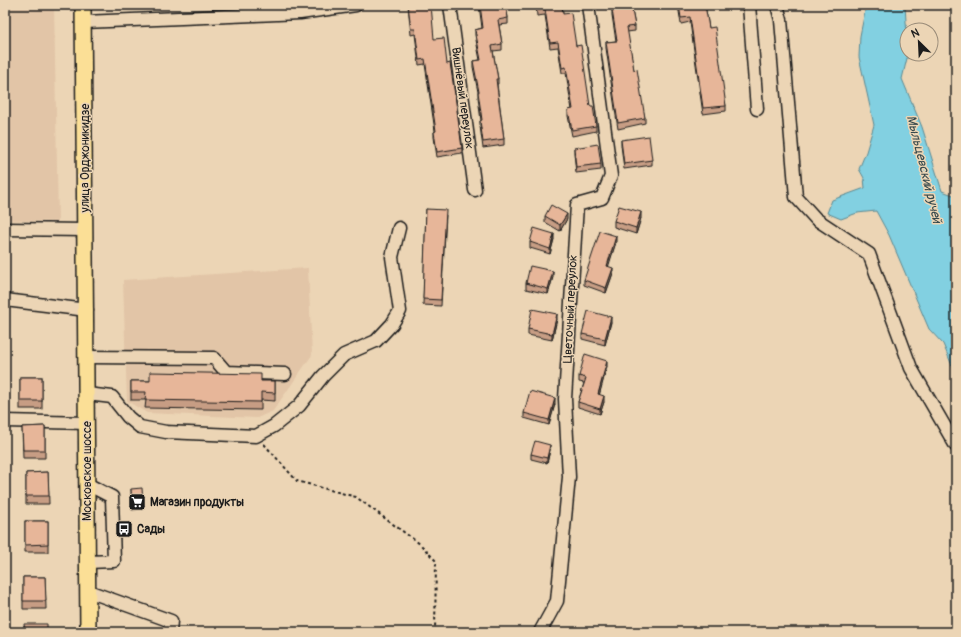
<svg xmlns="http://www.w3.org/2000/svg" width="961" height="637" viewBox="0 0 961 637" font-family="Pangolin,sans-serif">
  <style>
    .built { fill: #e2c5a7 }
    .water { fill: #82d0e1; stroke: #598892 }
    .lines { fill: none; stroke-linecap: round; stroke-linejoin: round }
    .minor-casing { stroke: #1c1c1c; stroke-width: 15 }
    .major-casing { stroke: #1c1c1c; stroke-width: 18 }
    .path { stroke: #1c1c1c; stroke-width: 2; stroke-dasharray: 3 3; stroke-linecap: butt }
    .minor { stroke: #ecd5b5; stroke-width: 12 }
    .major { stroke: #fbdf96; stroke-width: 15 }
    .wall { fill: #c79d84; stroke: #1c1c1c }
    .shaded-wall { fill: #a27f6b; stroke: #1c1c1c }
    .building { fill: #e7b699; stroke: #1c1c1c }
    .labels { text-anchor: middle; stroke-width: 3; stroke-linejoin: round; paint-order: stroke }
    .street-label { font-size: 12px; fill: #1c1c1c; stroke: #ecd5b5 }
    .poi-label { font-size: 12px; font-weight: bold; fill: #1c1c1c; stroke: #ecd5b5; text-anchor: start }
    .water-label { font-size: 13px; font-style: italic; fill: #36494d; stroke: #ecd5b5 }
  </style>
  <rect width="100%" height="100%" fill="#ecd5b5"/>
  <filter id="ink" filterUnits="userSpaceOnUse"><feTurbulence type="fractalNoise" baseFrequency=".025" numOctaves="2"/><feDisplacementMap in="SourceGraphic" scale="8" xChannelSelector="R" yChannelSelector="G"/><feConvolveMatrix kernelMatrix="1 2 1 2 8 2 1 2 1" color-interpolation-filters="sRGB"/></filter>
  <g filter="url(#ink)">
    <g class="built">
      <path d="M 5,5 L 54,5 L 58,222 L 5,220 Z"/>
      <path d="M 308,268 L 312,355 L 273,411 L 257,418 L 147,413 L 127,401 L 123,280 Z"/>
    </g>
    <path class="water" d="M 862,5 L 905,5 L 908,54 L 902,79 L 922,127 L 942,191 L 956,196 L 956,375 L 943,344 L 929,329 L 889,235 L 876,211 L 857,213 L 841,219 L 827,213 L 832,200 L 865,188 L 864,178 L 859,169 L 866,152 L 874,125 L 859,57 L 860,36 L 865,11 Z"/>
    <g class="lines">
      <defs>
        <g id="minor">
          <path d="M 450,5 L 475,190"/>
          <path d="M 749,5 L 757,109"/>
          <path d="M 777,5 L 781,20 L 796,197 L 816,219 L 869,254 L 911,368 L 956,446"/>
          <path d="M 84,22 L 300,13 L 356,5"/>
          <path d="M 5,229 L 85,230"/>
          <path d="M 5,300 L 87,310"/>
          <path d="M 87,357 L 214,358 L 226,372 L 285,374"/>
          <path d="M 87,394 L 112,397 L 128,417 L 140,427 L 166,432 L 256,436 L 274,426 L 299,406 L 323,376 L 344,355 L 376,341 L 392,324 L 400,311 L 392,257 L 399,228"/>
          <path d="M 5,421 L 87,423"/>
          <path d="M 87,484 L 112,497 L 114,561 L 88,562"/>
          <path d="M 88,591 L 171,621 L 170,632"/>
          <path d="M 540,632 L 557,601 L 569,477 L 565,399 L 577,205 L 602,198 L 611,176 L 588,5"/>
        </g>
        <path id="major" d="M 83,5 L 88,632"/>
      </defs>
      <use href="#minor" class="minor-casing"/>
      <use href="#major" class="major-casing"/>
      <path class="path" d="M 264,444 L 297,481 L 356,497 L 420,544 L 436,561 L 435,632"/>
      <use href="#minor" class="minor"/>
      <use href="#major" class="major"/>
    </g>
    <g class="wall">
      <path d="M 408,5 L 434,39 L 447,64 L 462,148 L 462,153 L 437,157 L 434,137 L 434,132 L 435,131 L 425,64 L 419,65 L 415,34 L 411,35 Z"/>
      <path d="M 479,5 L 506,5 L 508,18 L 508,24 L 499,25 L 502,44 L 502,50 L 493,51 L 498,79 L 498,84 L 497,84 L 504,139 L 504,145 L 483,148 L 480,126 L 480,121 L 481,121 L 478,97 L 478,92 L 473,67 L 473,61 L 480,60 L 475,35 L 475,30 L 482,28 Z"/>
      <path d="M 536,5 L 562,5 L 563,14 L 576,46 L 590,106 L 596,126 L 596,131 L 572,136 L 568,116 L 568,110 L 572,110 L 566,73 L 562,73 L 558,47 L 550,48 L 545,15 L 537,16 Z"/>
      <path d="M 618,5 L 631,5 L 635,26 L 635,31 L 627,32 L 634,70 L 645,118 L 645,123 L 618,129 L 606,48 L 606,42 L 616,41 L 612,15 L 612,10 L 618,9 Z"/>
      <path d="M 678,5 L 705,5 L 709,28 L 726,106 L 726,111 L 703,114 L 690,22 L 681,24 Z"/>
      <path d="M 621,140 L 652,160 L 652,165 L 624,169 L 621,145 Z"/>
      <path d="M 574,148 L 601,164 L 601,170 L 576,173 L 574,153 Z"/>
      <path d="M 426,209 L 446,215 L 441,306 L 423,305 Z"/>
      <path d="M 545,216 L 567,219 L 560,231 L 545,222 Z"/>
      <path d="M 641,218 L 636,234 L 614,227 L 614,221 Z"/>
      <path d="M 554,239 L 550,254 L 530,248 L 530,242 Z"/>
      <path d="M 616,242 L 608,266 L 613,273 L 606,293 L 584,285 L 584,280 Z"/>
      <path d="M 553,277 L 548,294 L 526,289 L 526,283 Z"/>
      <path d="M 557,319 L 552,340 L 528,335 L 528,329 Z"/>
      <path d="M 611,322 L 605,345 L 582,339 L 582,334 Z"/>
      <path d="M 607,366 L 599,395 L 604,402 L 600,414 L 578,407 L 578,402 L 584,383 L 579,382 L 579,376 Z"/>
      <rect x="20" y="377" width="22" height="32"/>
      <path d="M 131,381 L 275,381 L 275,401 L 261,400 L 261,410 L 145,408 L 146,400 L 131,400 Z"/>
      <path d="M 555,404 L 549,425 L 524,418 L 524,413 Z"/>
      <path d="M 45,426 L 45,458 L 23,458 L 22,427 Z"/>
      <path d="M 550,450 L 547,463 L 531,459 L 531,454 Z"/>
      <path d="M 48,472 L 49,504 L 26,504 L 26,473 Z"/>
      <path d="M 131,489 L 143,504 L 143,509 L 132,510 Z"/>
      <rect x="25" y="521" width="23" height="31"/>
      <path d="M 23,577 L 45,577 L 46,609 L 23,609 Z"/>
    </g>
    <g class="shaded-wall">
      <path d="M 641,212 L 641,218 L 636,234 L 636,228 Z"/>
      <path d="M 567,214 L 567,219 L 560,231 L 560,225 Z"/>
      <path d="M 554,234 L 554,239 L 550,254 L 550,249 Z"/>
      <path d="M 616,236 L 616,242 L 607,271 L 607,266 Z"/>
      <path d="M 613,268 L 613,273 L 606,293 L 606,288 Z"/>
      <path d="M 553,271 L 553,277 L 548,294 L 548,289 Z"/>
      <path d="M 557,314 L 557,319 L 552,340 L 552,334 Z"/>
      <path d="M 611,317 L 611,322 L 605,345 L 605,339 Z"/>
      <path d="M 607,361 L 607,366 L 598,400 L 598,394 Z"/>
      <path d="M 604,396 L 604,402 L 600,414 L 600,409 Z"/>
      <path d="M 555,398 L 555,404 L 549,425 L 549,420 Z"/>
      <path d="M 550,445 L 550,450 L 547,463 L 547,458 Z"/>
    </g>
    <g class="building">
      <path d="M 408,5 L 431,5 L 434,39 L 444,38 L 447,64 L 450,63 L 455,95 L 462,148 L 437,152 L 434,132 L 436,131 L 425,59 L 419,60 L 415,29 L 411,29 Z"/>
      <path d="M 480,5 L 506,5 L 508,18 L 498,20 L 502,44 L 492,46 L 498,79 L 496,79 L 504,139 L 483,142 L 480,121 L 482,120 L 478,92 L 479,92 L 473,61 L 481,60 L 475,30 L 483,28 Z"/>
      <path d="M 536,5 L 562,5 L 563,14 L 571,13 L 576,46 L 581,45 L 590,106 L 593,106 L 596,126 L 572,130 L 568,110 L 573,109 L 566,67 L 562,68 L 558,42 L 550,43 L 545,9 L 537,10 Z"/>
      <path d="M 619,5 L 631,5 L 635,26 L 627,27 L 634,70 L 637,69 L 645,118 L 618,123 L 606,42 L 617,41 L 612,10 L 619,9 Z"/>
      <path d="M 679,5 L 705,5 L 709,28 L 715,27 L 726,106 L 703,108 L 690,17 L 681,18 Z"/>
      <path d="M 649,136 L 652,160 L 624,164 L 621,140 Z"/>
      <path d="M 598,144 L 601,164 L 576,167 L 574,148 Z"/>
      <path d="M 551,205 L 567,214 L 560,225 L 545,216 Z"/>
      <path d="M 619,206 L 641,212 L 636,228 L 614,221 Z"/>
      <path d="M 426,209 L 446,210 L 441,300 L 423,299 Z"/>
      <path d="M 534,228 L 554,234 L 550,249 L 530,242 Z"/>
      <path d="M 600,231 L 616,236 L 607,266 L 613,268 L 606,288 L 584,280 Z"/>
      <path d="M 530,266 L 553,271 L 548,289 L 526,283 Z"/>
      <path d="M 532,309 L 557,314 L 552,334 L 528,329 Z"/>
      <path d="M 588,311 L 611,317 L 605,339 L 582,334 Z"/>
      <path d="M 585,354 L 607,361 L 598,394 L 604,396 L 600,409 L 578,402 L 586,378 L 579,376 Z"/>
      <path d="M 150,372 L 261,374 L 261,381 L 275,381 L 275,393 L 261,392 L 261,402 L 145,400 L 146,392 L 131,392 L 131,381 L 150,381 Z"/>
      <rect x="20" y="377" width="22" height="24"/>
      <path d="M 530,391 L 555,398 L 549,420 L 524,413 Z"/>
      <path d="M 45,426 L 45,450 L 23,450 L 22,427 Z"/>
      <path d="M 535,441 L 550,445 L 547,458 L 531,454 Z"/>
      <path d="M 48,472 L 49,496 L 26,496 L 26,473 Z"/>
      <path d="M 142,488 L 143,504 L 132,505 L 131,489 Z"/>
      <path d="M 25,521 L 48,521 L 48,544 L 25,545 Z"/>
      <path d="M 23,577 L 45,577 L 46,601 L 23,601 Z"/>
      <path d="M 24,624 L 47,624 L 47,632 L 25,632 Z"/>
    </g>
  </g>
  <defs>
    <symbol id="supermarket-square" viewBox="-11 -11 22 22"><rect x="-9" y="-9" width="18" height="18" rx="4" fill="#1c1c1c" stroke="#ecd5b5"/><path d="M-6-5.5h2.5l.6 2H6L4.5 2H-2.5L-4.4-4H-6ZM-1.5 3.2a1.3 1.3 0 1 0 .1 0ZM3 3.2a1.3 1.3 0 1 0 .1 0Z" fill="#fff"/></symbol>
    <symbol id="bus-square" viewBox="-11 -11 22 22"><rect x="-9" y="-9" width="18" height="18" rx="4" fill="#1c1c1c" stroke="#ecd5b5"/><path d="M-5-6H5V4H4V6H2V4H-2V6H-4V4H-5ZM-3.5-4V0h7V-4ZM-3.5 1.2v1.5H-2V1.2ZM2 1.2v1.5H3.5V1.2Z" fill="#fff"/></symbol>
  </defs>
  <g fill-rule="evenodd">
    <use href="#supermarket-square" x="127" y="492" width="20" height="20"/>
    <use href="#bus-square" x="114" y="519" width="20" height="20"/>
  </g>
  <g class="labels">
    <g class="street-label">
      <text transform="translate(463 98) rotate(82)" y="4">Вишнёвый переулок</text>
      <text transform="translate(85 158) rotate(-90)" y="4">улица Орджоникидзе</text>
      <text transform="translate(570 309) rotate(-87)" y="4">Цветочный переулок</text>
      <text transform="translate(87 471) rotate(-90)" y="4">Московское шоссе</text>
    </g>
    <g class="poi-label">
      <text x="150" y="506">Магазин продукты</text>
      <text x="137" y="533">Сады</text>
    </g>
    <g class="water-label">
      <text transform="translate(925 169) rotate(76)" y="5">Мыльцевский ручей</text>
    </g>
  </g>
  <rect width="961" height="637" fill="none" stroke="#ecd5b5" stroke-width="20"/>
  <rect x="10" y="10" width="941" height="617" fill="none" stroke="#1c1c1c" stroke-width="1.5" filter="url(#ink)"/>
  <g transform="translate(919 42) rotate(336)"><circle r="19" fill="#ecd5b5" stroke="#998b78"/>
  <path d="M0-3L7 15L0 10L-7 15Z" fill="#1c1c1c"/>
  <text y="-6" font-size="11" font-weight="bold" text-anchor="middle" fill="#1c1c1c">N</text>
  </g>
</svg>
